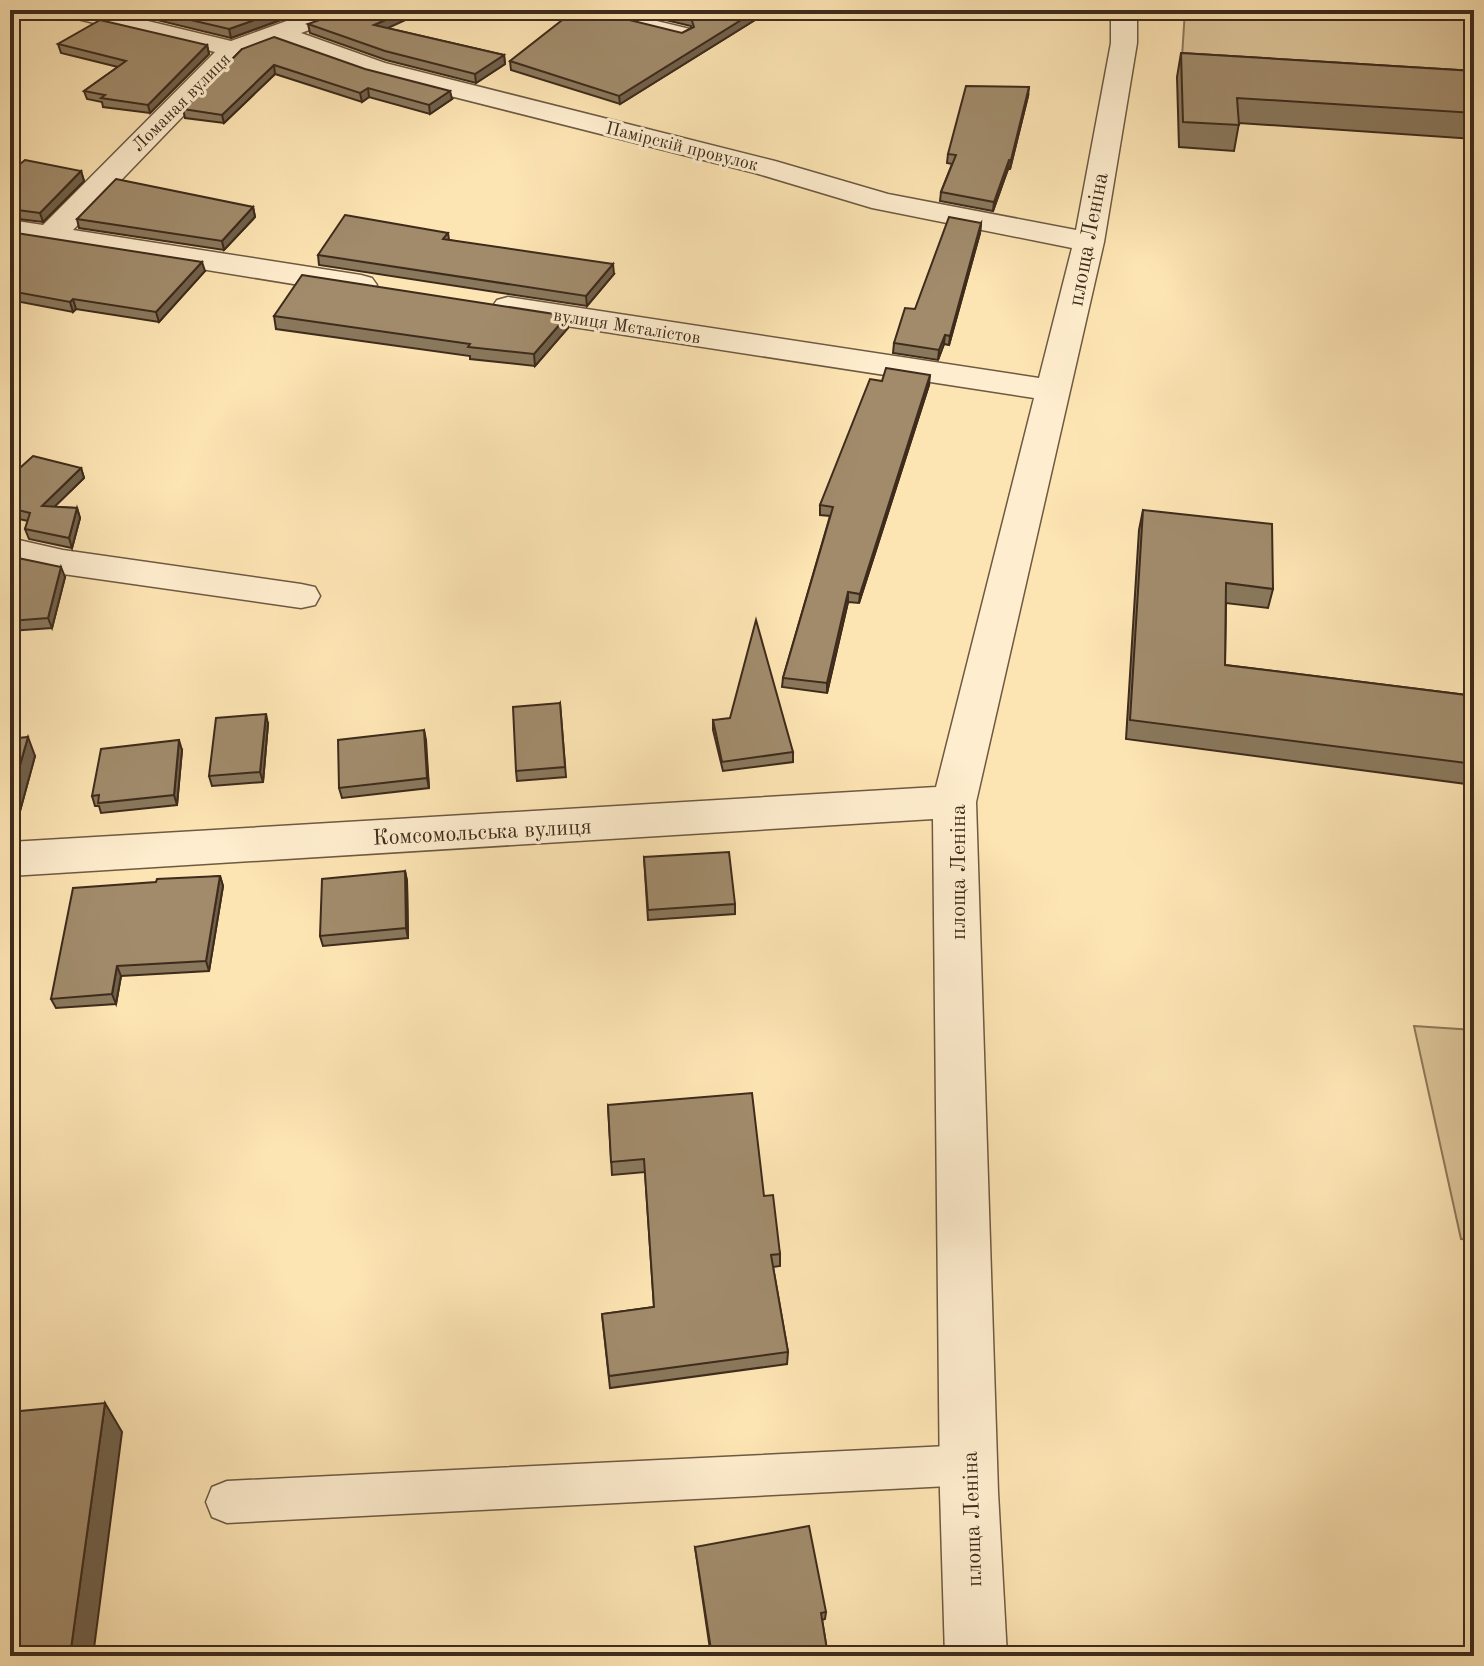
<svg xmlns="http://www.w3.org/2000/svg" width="1484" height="1666" viewBox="0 0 1484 1666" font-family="'Old Standard TT',serif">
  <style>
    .green { fill: #ddc599; stroke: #8e785a; stroke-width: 2 }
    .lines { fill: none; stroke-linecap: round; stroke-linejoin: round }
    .service-casing { stroke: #6e5942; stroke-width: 3 }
    .minor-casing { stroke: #6e5942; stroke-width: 3 }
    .service { fill: #feedce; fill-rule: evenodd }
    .minor { fill: #feedce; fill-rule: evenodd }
    .wall { fill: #8a785c; stroke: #3e2b1c; stroke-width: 2 }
    .shaded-wall { fill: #71614b; stroke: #3e2b1c; stroke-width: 2 }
    .building { fill: #a18b6b; stroke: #3e2b1c; stroke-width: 2 }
    .labels { text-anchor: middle; stroke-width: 6; stroke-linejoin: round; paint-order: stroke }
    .far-street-label { font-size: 18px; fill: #3e2b1c; stroke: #feedce }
    .street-label { font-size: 22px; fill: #3e2b1c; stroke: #feedce }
  </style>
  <rect width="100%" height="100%" fill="#fde4b3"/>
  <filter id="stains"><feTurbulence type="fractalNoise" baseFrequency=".0025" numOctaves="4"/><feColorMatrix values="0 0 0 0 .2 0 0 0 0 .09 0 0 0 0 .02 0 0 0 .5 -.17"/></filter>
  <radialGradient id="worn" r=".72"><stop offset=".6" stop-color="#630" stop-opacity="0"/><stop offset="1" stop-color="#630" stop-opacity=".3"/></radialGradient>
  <g class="green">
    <path d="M 1185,10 L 1474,10 L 1474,77 L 1182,57 Z"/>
    <path d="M 1414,1026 L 1474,1030 L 1474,1240 L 1461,1239 Z"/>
  </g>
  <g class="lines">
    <defs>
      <g id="service">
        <path d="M 579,10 L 611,10 L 690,29 L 692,33 L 683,39 L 581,14 Z"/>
        <path d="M 969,1445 L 984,1451 L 990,1465 L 984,1479 L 969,1485 L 227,1523 L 212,1517 L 206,1502 L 212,1487 L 227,1481 Z"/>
      </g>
      <g id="minor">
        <path d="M 57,10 L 102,10 L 231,41 L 317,10 L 354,10 L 350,15 L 301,33 L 385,63 L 775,161 L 888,194 L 1076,230 L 1111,43 L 1111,10 L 1137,10 L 1137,43 L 1104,242 L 976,802 L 998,1492 L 1007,1656 L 945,1656 L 940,1492 L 933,819 L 10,876 L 10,842 L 936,787 L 1034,398 L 508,317 L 497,314 L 492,307 L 497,300 L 508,297 L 1039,378 L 1072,248 L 872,208 L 755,173 L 367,75 L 276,42 L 242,55 L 73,230 L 361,275 L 372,278 L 377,285 L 372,292 L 361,295 L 10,238 L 10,220 L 43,225 L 215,52 L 61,15 Z"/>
        <path d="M 10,538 L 63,550 L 301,584 L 315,587 L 320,596 L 315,605 L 301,608 L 63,574 L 10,562 Z"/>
      </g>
    </defs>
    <use href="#service" class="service-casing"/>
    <use href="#minor" class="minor-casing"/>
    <use href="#service" class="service"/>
    <use href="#minor" class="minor"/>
  </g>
  <g class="wall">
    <path d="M 127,10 L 308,10 L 231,38 L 128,13 Z"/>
    <path d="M 624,10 L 771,10 L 620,104 L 511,70 L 510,61 L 682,33 L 691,28 L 691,26 Z"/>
    <path d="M 308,24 L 387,28 L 504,55 L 505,64 L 476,83 L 386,60 L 310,33 Z"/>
    <path d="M 58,44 L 207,45 L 209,54 L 150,113 L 103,107 L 102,102 L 87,99 L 84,91 L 118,67 L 61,53 Z"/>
    <path d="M 242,49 L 452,99 L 430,114 L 369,97 L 362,102 L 275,74 L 224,123 L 185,118 L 183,109 Z"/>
    <path d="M 1181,53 L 1474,71 L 1474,139 L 1239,123 L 1234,151 L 1179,147 L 1177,77 Z"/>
    <path d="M 1028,96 L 1010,169 L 1008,169 L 993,211 L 940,201 L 941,192 L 952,164 L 947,163 L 948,154 Z"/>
    <path d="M 81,171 L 84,181 L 43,222 L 10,218 L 10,172 Z"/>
    <path d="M 253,207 L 255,217 L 224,250 L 79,228 L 77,219 Z"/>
    <path d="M 981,223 L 980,233 L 949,345 L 944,344 L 938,360 L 893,353 L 894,343 L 915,309 Z"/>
    <path d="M 10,232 L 205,271 L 159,322 L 76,309 L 73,312 L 10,300 Z"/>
    <path d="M 448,233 L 449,240 L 614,274 L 587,306 L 319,265 L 318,255 Z"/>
    <path d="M 274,316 L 567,316 L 568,328 L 535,366 L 470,359 L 470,356 L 276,329 Z"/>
    <path d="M 882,381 L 929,385 L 859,603 L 848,602 L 827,693 L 782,687 L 783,678 L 830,516 L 820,515 L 820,505 Z"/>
    <path d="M 81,468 L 84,478 L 54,507 L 77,508 L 80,518 L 72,548 L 29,539 L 25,529 L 28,521 L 10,517 L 10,477 Z"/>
    <path d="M 1143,510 L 1273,589 L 1268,608 L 1226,603 L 1225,665 L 1474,696 L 1474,785 L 1126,739 L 1139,530 Z"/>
    <path d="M 65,577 L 52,628 L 10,631 L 10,586 Z"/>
    <path d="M 560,703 L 566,777 L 517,781 L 516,771 Z"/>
    <path d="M 713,720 L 793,752 L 793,762 L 723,771 L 713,730 Z"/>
    <path d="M 268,724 L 263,782 L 212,786 L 209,776 Z"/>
    <path d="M 424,730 L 429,788 L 342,798 L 339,788 Z"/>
    <path d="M 10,739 L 35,756 L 17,822 L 10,823 Z"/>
    <path d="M 182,750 L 177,805 L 101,813 L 99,806 L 95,806 L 92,796 Z"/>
    <path d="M 644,857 L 735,904 L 735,914 L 648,920 Z"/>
    <path d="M 405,871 L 407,881 L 408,938 L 323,946 L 320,936 Z"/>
    <path d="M 220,876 L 223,886 L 209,971 L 121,976 L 116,1004 L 56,1008 L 51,999 L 156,882 Z"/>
    <path d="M 608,1105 L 764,1196 L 780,1254 L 780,1266 L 773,1267 L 788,1352 L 787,1364 L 610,1388 L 602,1314 L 654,1307 L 645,1172 L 612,1175 Z"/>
    <path d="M 695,1547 L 826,1612 L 825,1619 L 822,1620 L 828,1656 L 711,1656 Z"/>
  </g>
  <g class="shaded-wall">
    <path d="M 283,10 L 308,10 L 231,38 L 229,29 Z"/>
    <path d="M 408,10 L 427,10 L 375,34 L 374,25 Z"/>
    <path d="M 757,10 L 771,10 L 620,104 L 619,96 Z"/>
    <path d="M 207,45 L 209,54 L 150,113 L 148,105 Z"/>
    <path d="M 504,55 L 505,64 L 476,83 L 475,74 Z"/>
    <path d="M 274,65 L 275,74 L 224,123 L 222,115 Z"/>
    <path d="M 1029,87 L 1028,96 L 1010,169 L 1011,160 Z"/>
    <path d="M 368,88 L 369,97 L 362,102 L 360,93 Z"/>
    <path d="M 450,91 L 452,99 L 430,114 L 429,105 Z"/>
    <path d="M 1009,160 L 1008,169 L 993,211 L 994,202 Z"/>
    <path d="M 81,171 L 84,181 L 43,222 L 40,213 Z"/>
    <path d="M 253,207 L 255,217 L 224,250 L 222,241 Z"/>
    <path d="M 981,223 L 980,233 L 949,345 L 950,336 Z"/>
    <path d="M 202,262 L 205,271 L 159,322 L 156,312 Z"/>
    <path d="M 613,264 L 614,274 L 587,306 L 586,296 Z"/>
    <path d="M 73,299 L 76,309 L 73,312 L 70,302 Z"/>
    <path d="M 567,316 L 568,328 L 535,366 L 534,354 Z"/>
    <path d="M 945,335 L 944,344 L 938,360 L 939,350 Z"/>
    <path d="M 930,375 L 929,385 L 859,603 L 860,594 Z"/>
    <path d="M 81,468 L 84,478 L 45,516 L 42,506 Z"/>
    <path d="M 77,508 L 80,518 L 72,548 L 69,538 Z"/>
    <path d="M 61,567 L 65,577 L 52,628 L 48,618 Z"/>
    <path d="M 848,592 L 848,602 L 827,693 L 827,683 Z"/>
    <path d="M 266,714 L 268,724 L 263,782 L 260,772 Z"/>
    <path d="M 424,730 L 426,740 L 429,788 L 427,778 Z"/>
    <path d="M 28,737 L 35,756 L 17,822 L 10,805 L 10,800 Z"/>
    <path d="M 179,740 L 182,750 L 177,805 L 174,795 Z"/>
    <path d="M 405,871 L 407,881 L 408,938 L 406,928 Z"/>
    <path d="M 220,876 L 223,886 L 209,971 L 206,961 Z"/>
    <path d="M 117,966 L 121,976 L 116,1004 L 112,994 Z"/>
    <path d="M 105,1403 L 122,1432 L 93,1656 L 70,1656 Z"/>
  </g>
  <g class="building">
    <path d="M 148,10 L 283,10 L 229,29 Z"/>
    <path d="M 348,10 L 408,10 L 374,25 L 504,55 L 475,74 L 385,51 L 308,24 Z"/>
    <path d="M 575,10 L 589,10 L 682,33 L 694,27 L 691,18 L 659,10 L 757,10 L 619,96 L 510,61 Z"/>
    <path d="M 100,20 L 207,45 L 148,105 L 101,98 L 105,95 L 84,91 L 126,61 L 58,44 Z"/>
    <path d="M 274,37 L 365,69 L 450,91 L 429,105 L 368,88 L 360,93 L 274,65 L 222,115 L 183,109 L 242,49 Z"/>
    <path d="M 1181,53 L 1474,71 L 1474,113 L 1237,98 L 1239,125 L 1183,122 Z"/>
    <path d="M 966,86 L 1029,87 L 1011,160 L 1009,160 L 994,202 L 941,192 L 956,155 L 948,154 Z"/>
    <path d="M 25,160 L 81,171 L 40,213 L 10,209 L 10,172 Z"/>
    <path d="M 116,179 L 253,207 L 222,241 L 77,219 Z"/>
    <path d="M 345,215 L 448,233 L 443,239 L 613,264 L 586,296 L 318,255 Z"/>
    <path d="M 949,217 L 981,223 L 950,336 L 945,335 L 939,350 L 894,343 L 905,308 L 915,309 Z"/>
    <path d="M 10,232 L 202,262 L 156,312 L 73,299 L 70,302 L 10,291 Z"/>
    <path d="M 302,275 L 567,316 L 534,354 L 468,347 L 470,344 L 274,316 Z"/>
    <path d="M 886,368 L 930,375 L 860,594 L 848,592 L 827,683 L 783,678 L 833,507 L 820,505 L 870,379 L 882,381 Z"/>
    <path d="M 33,456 L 81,468 L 42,506 L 77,508 L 69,538 L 25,529 L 30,513 L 10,508 L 10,477 Z"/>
    <path d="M 1143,510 L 1272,524 L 1273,589 L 1226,583 L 1225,665 L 1474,696 L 1474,764 L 1130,720 Z"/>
    <path d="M 18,558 L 61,567 L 48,618 L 10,621 L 10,586 Z"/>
    <path d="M 756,620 L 793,752 L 722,762 L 713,720 L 730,718 Z"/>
    <path d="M 560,703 L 565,767 L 516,771 L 513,707 Z"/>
    <path d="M 266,714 L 260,772 L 209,776 L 216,718 Z"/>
    <path d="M 424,730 L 427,778 L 339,788 L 338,740 Z"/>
    <path d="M 28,737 L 10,800 L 10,739 Z"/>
    <path d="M 179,740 L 174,795 L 98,803 L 99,795 L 92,796 L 101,749 Z"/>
    <path d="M 729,852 L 735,904 L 648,910 L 644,857 Z"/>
    <path d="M 405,871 L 406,928 L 320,936 L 322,879 Z"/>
    <path d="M 220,876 L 206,961 L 117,966 L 112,994 L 51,999 L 73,888 L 156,882 L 157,879 Z"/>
    <path d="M 752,1093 L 764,1196 L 773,1195 L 780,1254 L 771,1255 L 788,1352 L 609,1376 L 602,1314 L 654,1307 L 644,1159 L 611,1162 L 608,1105 Z"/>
    <path d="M 105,1403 L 70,1656 L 10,1656 L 10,1412 Z"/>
    <path d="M 809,1526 L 826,1612 L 821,1613 L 828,1656 L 712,1656 L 695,1547 Z"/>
  </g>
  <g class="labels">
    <g class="far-street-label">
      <text transform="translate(181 102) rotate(-45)" y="6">Ломаная вулиця</text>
      <text transform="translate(682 146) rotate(14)" y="6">Памірскій провулок</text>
      <text transform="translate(627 326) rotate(9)" y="6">вулиця Мєталістов</text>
    </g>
    <g class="street-label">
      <text transform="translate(1087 239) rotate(-79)" y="8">площа Леніна</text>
      <text transform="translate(482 831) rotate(-3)" y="8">Комсомольська вулиця</text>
      <text transform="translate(957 872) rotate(-90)" y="8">площа Леніна</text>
      <text transform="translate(971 1519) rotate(-92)" y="8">площа Леніна</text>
    </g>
  </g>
  <rect width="1484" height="1666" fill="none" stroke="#fde4b3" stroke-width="40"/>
  <rect x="12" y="12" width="1460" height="1642" fill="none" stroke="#3e2b1c" stroke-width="4"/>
  <rect x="20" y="20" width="1444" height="1626" fill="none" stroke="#3e2b1c" stroke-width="2"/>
  <rect width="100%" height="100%" filter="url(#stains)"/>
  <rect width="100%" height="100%" fill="url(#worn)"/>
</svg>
